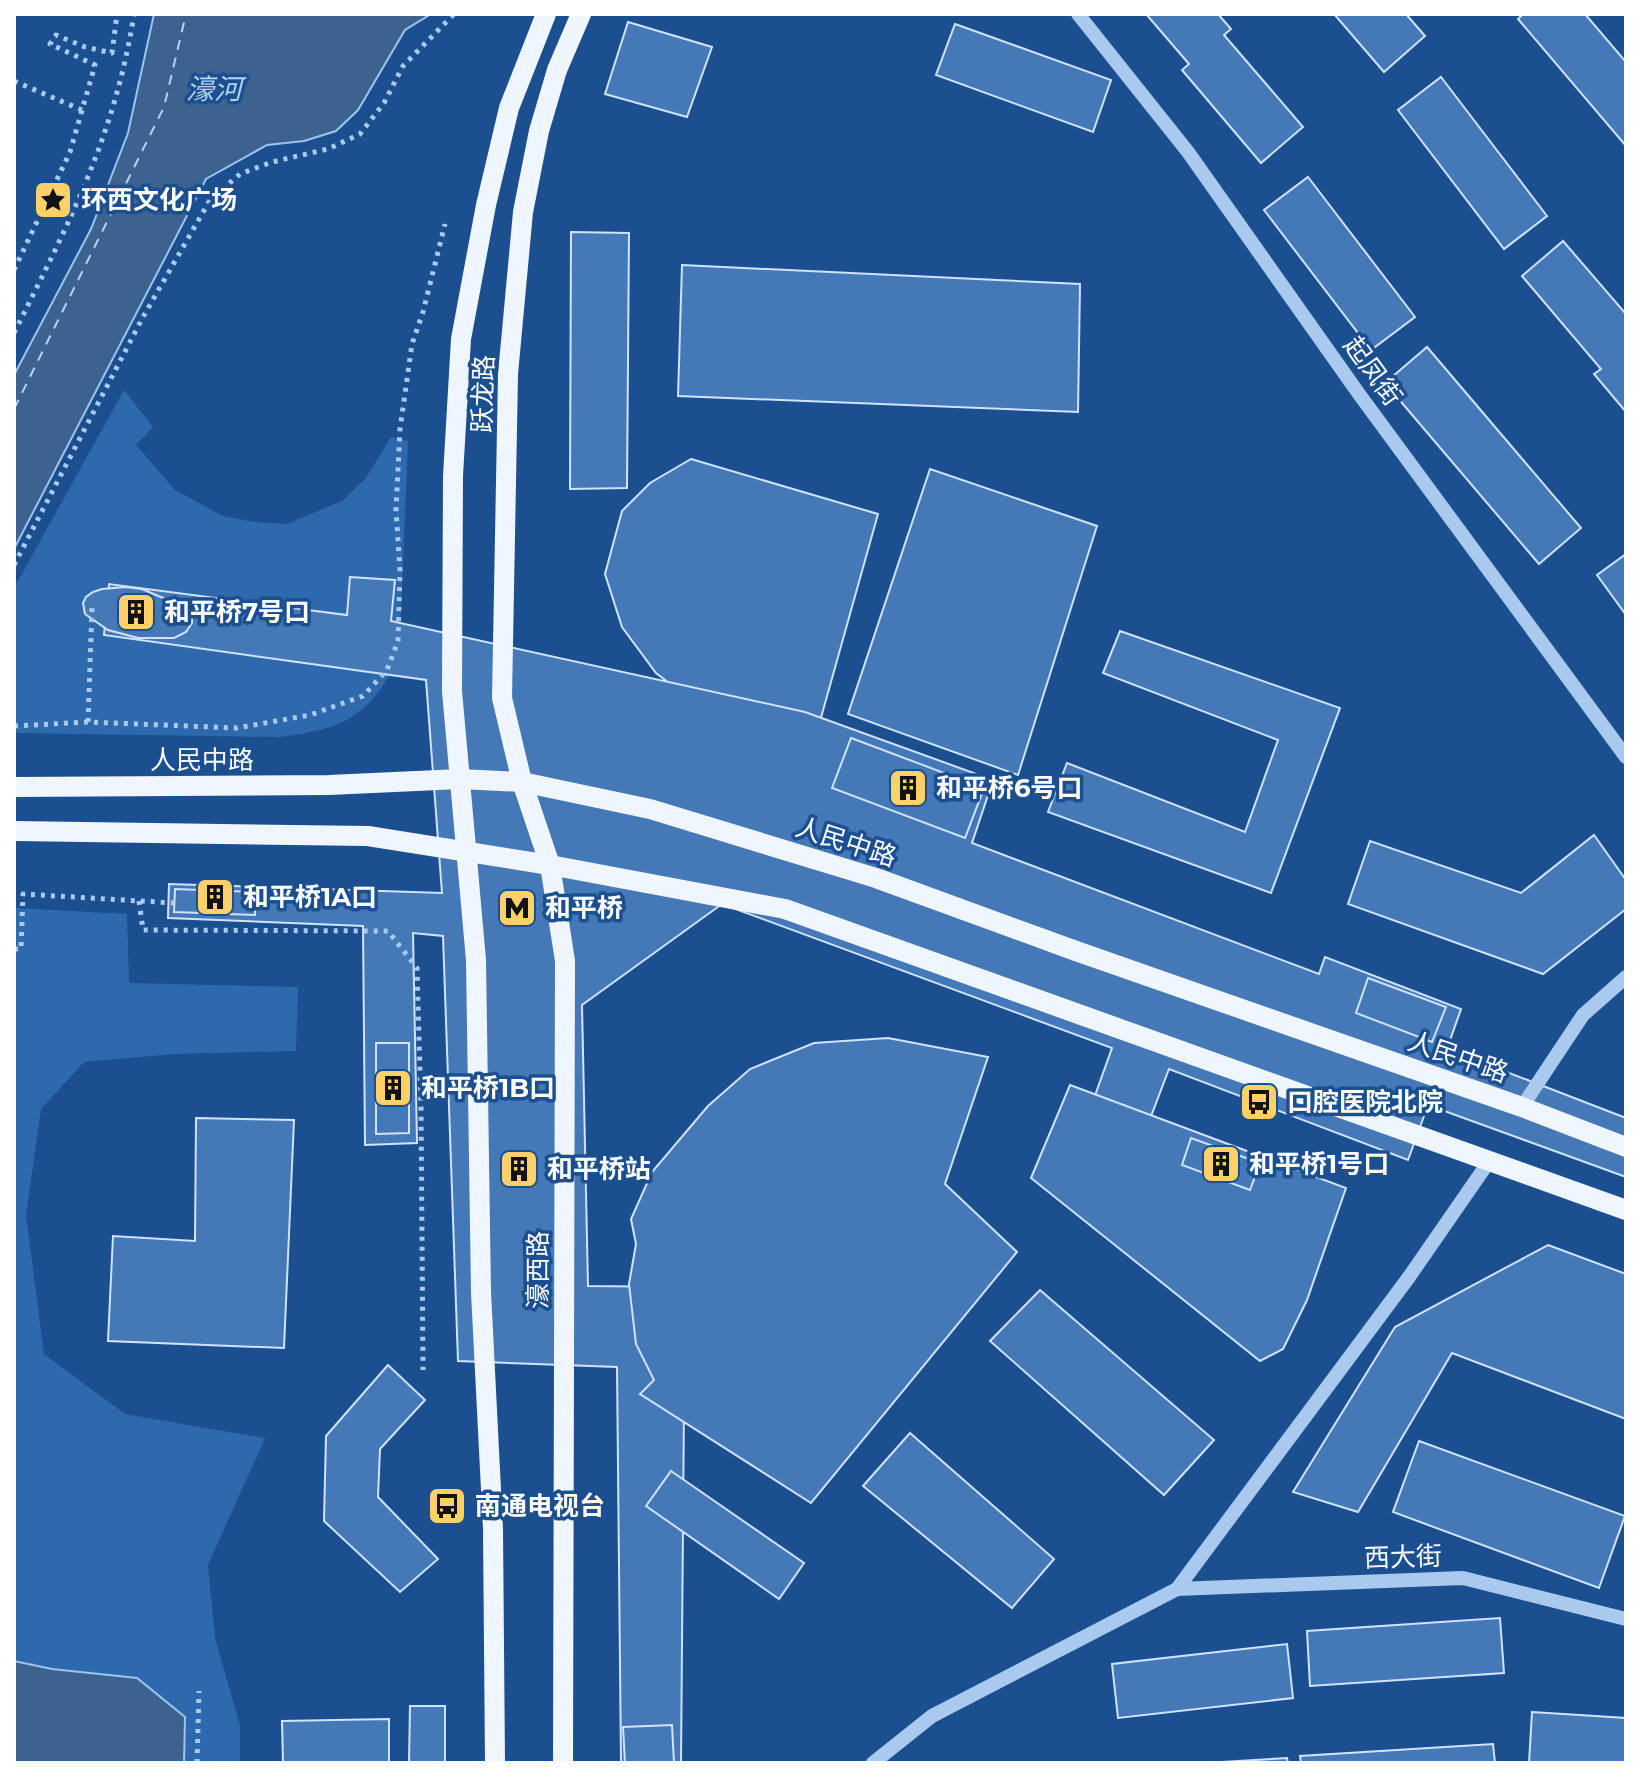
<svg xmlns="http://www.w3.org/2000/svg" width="1640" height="1777" viewBox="0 0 1640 1777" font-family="Montserrat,'Noto Sans SC',sans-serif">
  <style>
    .green { fill: #2e69ad }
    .water { fill: #3c6290; stroke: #9cc4f0; stroke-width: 2 }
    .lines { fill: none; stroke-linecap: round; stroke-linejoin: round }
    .ferry { stroke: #b5d3f5; stroke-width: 2; stroke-dasharray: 10 8; stroke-linecap: butt }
    .building { fill: #4478b7; stroke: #cfe3fa; stroke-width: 2 }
    .path { stroke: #a9c9ee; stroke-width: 5; stroke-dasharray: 4 6; stroke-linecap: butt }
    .minor { stroke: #a9c9ee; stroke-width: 14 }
    .major { stroke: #f0f6ff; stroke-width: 20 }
    .labels { text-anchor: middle; stroke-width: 7; stroke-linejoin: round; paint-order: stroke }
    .poi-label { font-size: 26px; font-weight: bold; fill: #fff; stroke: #1b4f8f; text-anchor: start }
    .street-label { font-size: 26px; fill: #fff; stroke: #1b4f8f }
    .water-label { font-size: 28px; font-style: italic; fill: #b5d3f5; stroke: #1b4f8f }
  </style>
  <rect width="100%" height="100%" fill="#1b4f8f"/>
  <g class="green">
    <path d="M 124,390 L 153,427 L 136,445 L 175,490 L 223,516 L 254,522 L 287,524 L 342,501 L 366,478 L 391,437 L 408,441 L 399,657 C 370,717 344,729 280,737 L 14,733 L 14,588 Z"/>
    <path d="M 14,908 L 127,914 L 129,983 L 298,987 L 296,1051 L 174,1054 L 84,1062 L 41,1109 L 26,1215 L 44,1354 L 125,1414 L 265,1438 L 208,1565 L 215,1638 L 240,1725 L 240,1763 L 184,1763 L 185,1717 L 52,1669 L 14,1661 Z"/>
  </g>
  <g class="water">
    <path d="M 154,14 L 431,14 L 405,30 L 358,110 L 336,131 L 304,141 L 267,145 L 206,179 L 14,549 L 14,375 L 91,229 L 128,133 Z"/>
    <path d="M 14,1661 L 52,1669 L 137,1678 L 185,1717 L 184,1763 L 14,1763 Z"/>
  </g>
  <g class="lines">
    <path class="ferry" d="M 14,409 L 164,107 L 186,14"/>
  </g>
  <g class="building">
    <path d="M 1146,14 L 1218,14 L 1231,29 L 1224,35 L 1303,127 L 1261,163 L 1182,70 L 1189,64 Z"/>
    <path d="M 1334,14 L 1406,14 L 1425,36 L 1384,72 Z"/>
    <path d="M 1523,14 L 1585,14 L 1626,62 L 1626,146 L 1518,19 Z"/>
    <path d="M 628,22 L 712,47 L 687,117 L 605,94 Z"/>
    <path d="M 955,24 L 1111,80 L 1093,132 L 936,75 Z"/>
    <path d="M 1441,77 L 1547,216 L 1504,249 L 1398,110 Z"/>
    <path d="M 1308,177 L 1415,317 L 1371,350 L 1264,210 Z"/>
    <path d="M 571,232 L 629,233 L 627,488 L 570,489 Z"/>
    <path d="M 1563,241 L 1626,314 L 1626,412 L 1594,374 L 1601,369 L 1522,276 Z"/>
    <path d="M 682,265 L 1080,284 L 1078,412 L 678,396 Z"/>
    <path d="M 1427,347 L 1581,528 L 1539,564 L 1385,383 Z"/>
    <path d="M 691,459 L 878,514 L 810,757 L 712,716 L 656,673 L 622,627 L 605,574 L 622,511 L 650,483 Z"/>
    <path d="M 930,469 L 1097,526 L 1018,775 L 848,714 Z"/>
    <path d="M 1626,554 L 1626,615 L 1597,575 Z"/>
    <path d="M 350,577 L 395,580 L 391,621 L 805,712 L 993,780 L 972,843 L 1319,974 L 1325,957 L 1461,1009 L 1447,1049 L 1626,1118 L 1626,1177 L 1428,1105 L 1408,1160 L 1169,1069 L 1150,1119 L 1263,1161 L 1252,1195 L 1083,1129 L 1112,1048 L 722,904 L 582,1005 L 588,1286 L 685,1287 L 681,1763 L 621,1763 L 617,1367 L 458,1361 L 443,936 L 413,933 L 417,1143 L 365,1145 L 363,926 L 168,918 L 169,884 L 442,893 L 426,680 L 104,635 L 109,584 L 347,615 Z"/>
    <path d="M 126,587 L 142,589 L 175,603 L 186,609 L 192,617 L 192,623 L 186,632 L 174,638 L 138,638 L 108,630 L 85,614 L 83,603 L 86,597 L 93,592 L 102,589 Z"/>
    <path d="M 1120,631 L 1340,708 L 1271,893 L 1048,812 L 1067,763 L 1245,832 L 1278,740 L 1103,673 Z"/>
    <path d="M 851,738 L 984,788 L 965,838 L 832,788 Z"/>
    <path d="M 1594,835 L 1626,880 L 1626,909 L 1543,974 L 1348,904 L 1370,841 L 1521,893 Z"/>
    <path d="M 175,889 L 255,892 L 255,915 L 174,912 Z"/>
    <path d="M 1368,978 L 1446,1007 L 1432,1042 L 1356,1013 Z"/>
    <path d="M 888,1038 L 988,1057 L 945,1184 L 1017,1252 L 811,1503 L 640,1394 L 654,1380 L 636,1344 L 629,1284 L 636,1244 L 631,1219 L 652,1172 L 708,1106 L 750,1069 L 814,1043 Z"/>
    <path d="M 376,1043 L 409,1043 L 409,1133 L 376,1134 Z"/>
    <path d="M 1070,1085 L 1346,1188 L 1307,1300 L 1283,1349 L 1260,1361 L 1031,1178 Z"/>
    <path d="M 196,1118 L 294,1120 L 284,1348 L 108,1341 L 113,1236 L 195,1241 Z"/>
    <path d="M 1191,1138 L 1260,1163 L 1250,1190 L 1182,1165 Z"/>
    <path d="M 1548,1245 L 1626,1274 L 1626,1419 L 1452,1353 L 1358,1512 L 1293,1492 L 1395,1327 Z"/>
    <path d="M 1040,1290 L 1214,1440 L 1164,1495 L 990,1341 Z"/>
    <path d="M 388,1365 L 425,1400 L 380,1449 L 378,1497 L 438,1559 L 400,1592 L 324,1521 L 326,1436 Z"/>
    <path d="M 910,1433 L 1054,1559 L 1012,1608 L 863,1486 Z"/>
    <path d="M 1419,1441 L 1625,1516 L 1599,1588 L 1393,1512 Z"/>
    <path d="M 671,1471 L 804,1563 L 779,1599 L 646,1506 Z"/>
    <path d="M 1500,1618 L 1504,1673 L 1310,1686 L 1307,1631 Z"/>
    <path d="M 1287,1644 L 1293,1698 L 1118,1718 L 1112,1664 Z"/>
    <path d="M 410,1706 L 445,1706 L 445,1763 L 409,1763 Z"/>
    <path d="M 1532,1712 L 1626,1718 L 1626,1763 L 1529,1763 Z"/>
    <path d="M 389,1719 L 389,1763 L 283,1763 L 282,1721 Z"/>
    <path d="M 672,1725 L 674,1763 L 625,1763 L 623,1727 Z"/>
    <path d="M 1493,1744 L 1495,1763 L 1301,1763 L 1300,1756 Z"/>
    <path d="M 1287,1758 L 1288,1763 L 1204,1763 Z"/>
  </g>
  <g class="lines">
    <g class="path">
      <path d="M 14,81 L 82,110"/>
      <path d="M 14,270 L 70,152 L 95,65 L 50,44 L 56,35 L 85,47 L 112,53 L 117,14"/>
      <path d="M 14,333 C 68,225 115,136 134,14"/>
      <path d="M 14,565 L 143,317 L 210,200 L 240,174 L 272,162 L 328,149 L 360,134 L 384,103 L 403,66 L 454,14"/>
      <path d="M 88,722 L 92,608"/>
      <path d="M 14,726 L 88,722 L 237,728 L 310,715 L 363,696 L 387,670 L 398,641 L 400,571 L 396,510 L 400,429 L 412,344 L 423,312 L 445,224"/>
      <path d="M 139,901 L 143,930 L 388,931 L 417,968 L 421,1107 L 423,1370"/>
      <path d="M 14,949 L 21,949 L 23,894 L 174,903"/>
      <path d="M 197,1763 L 199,1691"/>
    </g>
    <g class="minor">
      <path d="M 1078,14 L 1188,152 L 1359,394 L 1626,757"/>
      <path d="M 1522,1107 L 1583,1015 L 1626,977"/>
      <path d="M 1177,1589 L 1463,1578 L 1626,1619"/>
      <path d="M 873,1763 L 932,1716 L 1177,1589 L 1409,1277 L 1490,1160"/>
    </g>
    <g class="major">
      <path d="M 14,787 L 329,785 L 460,779 L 522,782 L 650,809 L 876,878 L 1076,951 L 1522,1107 L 1626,1147"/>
      <path d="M 14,831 L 368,836 L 550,865 L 785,909 L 1626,1210"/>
      <path d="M 495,1763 L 493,1529 L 481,1292 L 476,960 L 452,691 L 453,476 L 461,339 L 486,205 L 509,108 L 546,14"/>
      <path d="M 563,1763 L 565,961 L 550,865 L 522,782 L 502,698 L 508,374 L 523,212 L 539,131 L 557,70 L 581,14"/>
    </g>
  </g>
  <defs>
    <symbol id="sight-square" viewBox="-11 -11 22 22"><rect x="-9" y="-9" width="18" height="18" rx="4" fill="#ffd166" stroke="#1b4f8f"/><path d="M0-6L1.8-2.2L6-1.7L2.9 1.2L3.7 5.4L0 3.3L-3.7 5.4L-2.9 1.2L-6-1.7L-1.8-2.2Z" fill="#111"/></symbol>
    <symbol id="building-square" viewBox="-11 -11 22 22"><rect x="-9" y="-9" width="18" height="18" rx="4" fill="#ffd166" stroke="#1b4f8f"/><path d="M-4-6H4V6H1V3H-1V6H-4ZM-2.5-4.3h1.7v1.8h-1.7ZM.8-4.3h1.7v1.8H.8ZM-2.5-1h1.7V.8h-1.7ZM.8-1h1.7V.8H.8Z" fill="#111"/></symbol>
    <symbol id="metro-square" viewBox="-11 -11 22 22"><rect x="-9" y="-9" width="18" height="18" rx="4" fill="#ffd166" stroke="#1b4f8f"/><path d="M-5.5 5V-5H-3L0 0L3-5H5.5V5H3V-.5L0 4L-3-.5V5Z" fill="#111"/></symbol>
    <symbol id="bus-square" viewBox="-11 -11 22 22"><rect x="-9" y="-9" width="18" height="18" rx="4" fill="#ffd166" stroke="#1b4f8f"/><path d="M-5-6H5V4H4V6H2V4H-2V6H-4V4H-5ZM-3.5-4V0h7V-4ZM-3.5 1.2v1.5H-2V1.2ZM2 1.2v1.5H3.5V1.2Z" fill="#111"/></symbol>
  </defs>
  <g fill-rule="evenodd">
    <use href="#sight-square" x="31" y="178" width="44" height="44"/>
    <use href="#building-square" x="114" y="590" width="44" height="44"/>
    <use href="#building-square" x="886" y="766" width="44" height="44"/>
    <use href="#building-square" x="193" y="875" width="44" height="44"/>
    <use href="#metro-square" x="495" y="886" width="44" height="44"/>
    <use href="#building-square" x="371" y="1066" width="44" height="44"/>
    <use href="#bus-square" x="1237" y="1080" width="44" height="44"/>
    <use href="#building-square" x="1199" y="1142" width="44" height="44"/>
    <use href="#building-square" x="497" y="1147" width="44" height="44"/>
    <use href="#bus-square" x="425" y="1484" width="44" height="44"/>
  </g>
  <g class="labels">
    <g class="poi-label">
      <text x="81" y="209">环西文化广场</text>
      <text x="164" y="621">和平桥7号口</text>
      <text x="936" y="797">和平桥6号口</text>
      <text x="243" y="906">和平桥1A口</text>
      <text x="545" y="917">和平桥</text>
      <text x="421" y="1097">和平桥1B口</text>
      <text x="1287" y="1111">口腔医院北院</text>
      <text x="1249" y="1173">和平桥1号口</text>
      <text x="547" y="1178">和平桥站</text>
      <text x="475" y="1515">南通电视台</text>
    </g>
    <g class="street-label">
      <text transform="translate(1373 371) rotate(54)" y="9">起凤街</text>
      <text transform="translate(483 394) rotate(-88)" y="9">跃龙路</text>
      <text x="202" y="769">人民中路</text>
      <text transform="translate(846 842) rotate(18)" y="9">人民中路</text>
      <text transform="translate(1458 1057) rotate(19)" y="9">人民中路</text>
      <text transform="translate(538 1270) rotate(-90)" y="9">濠西路</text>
      <text transform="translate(1403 1557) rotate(-2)" y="9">西大街</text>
    </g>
    <g class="water-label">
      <text x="214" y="99">濠河</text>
    </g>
  </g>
  <rect width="1640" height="1777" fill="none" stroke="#ffffff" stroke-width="32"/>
</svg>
